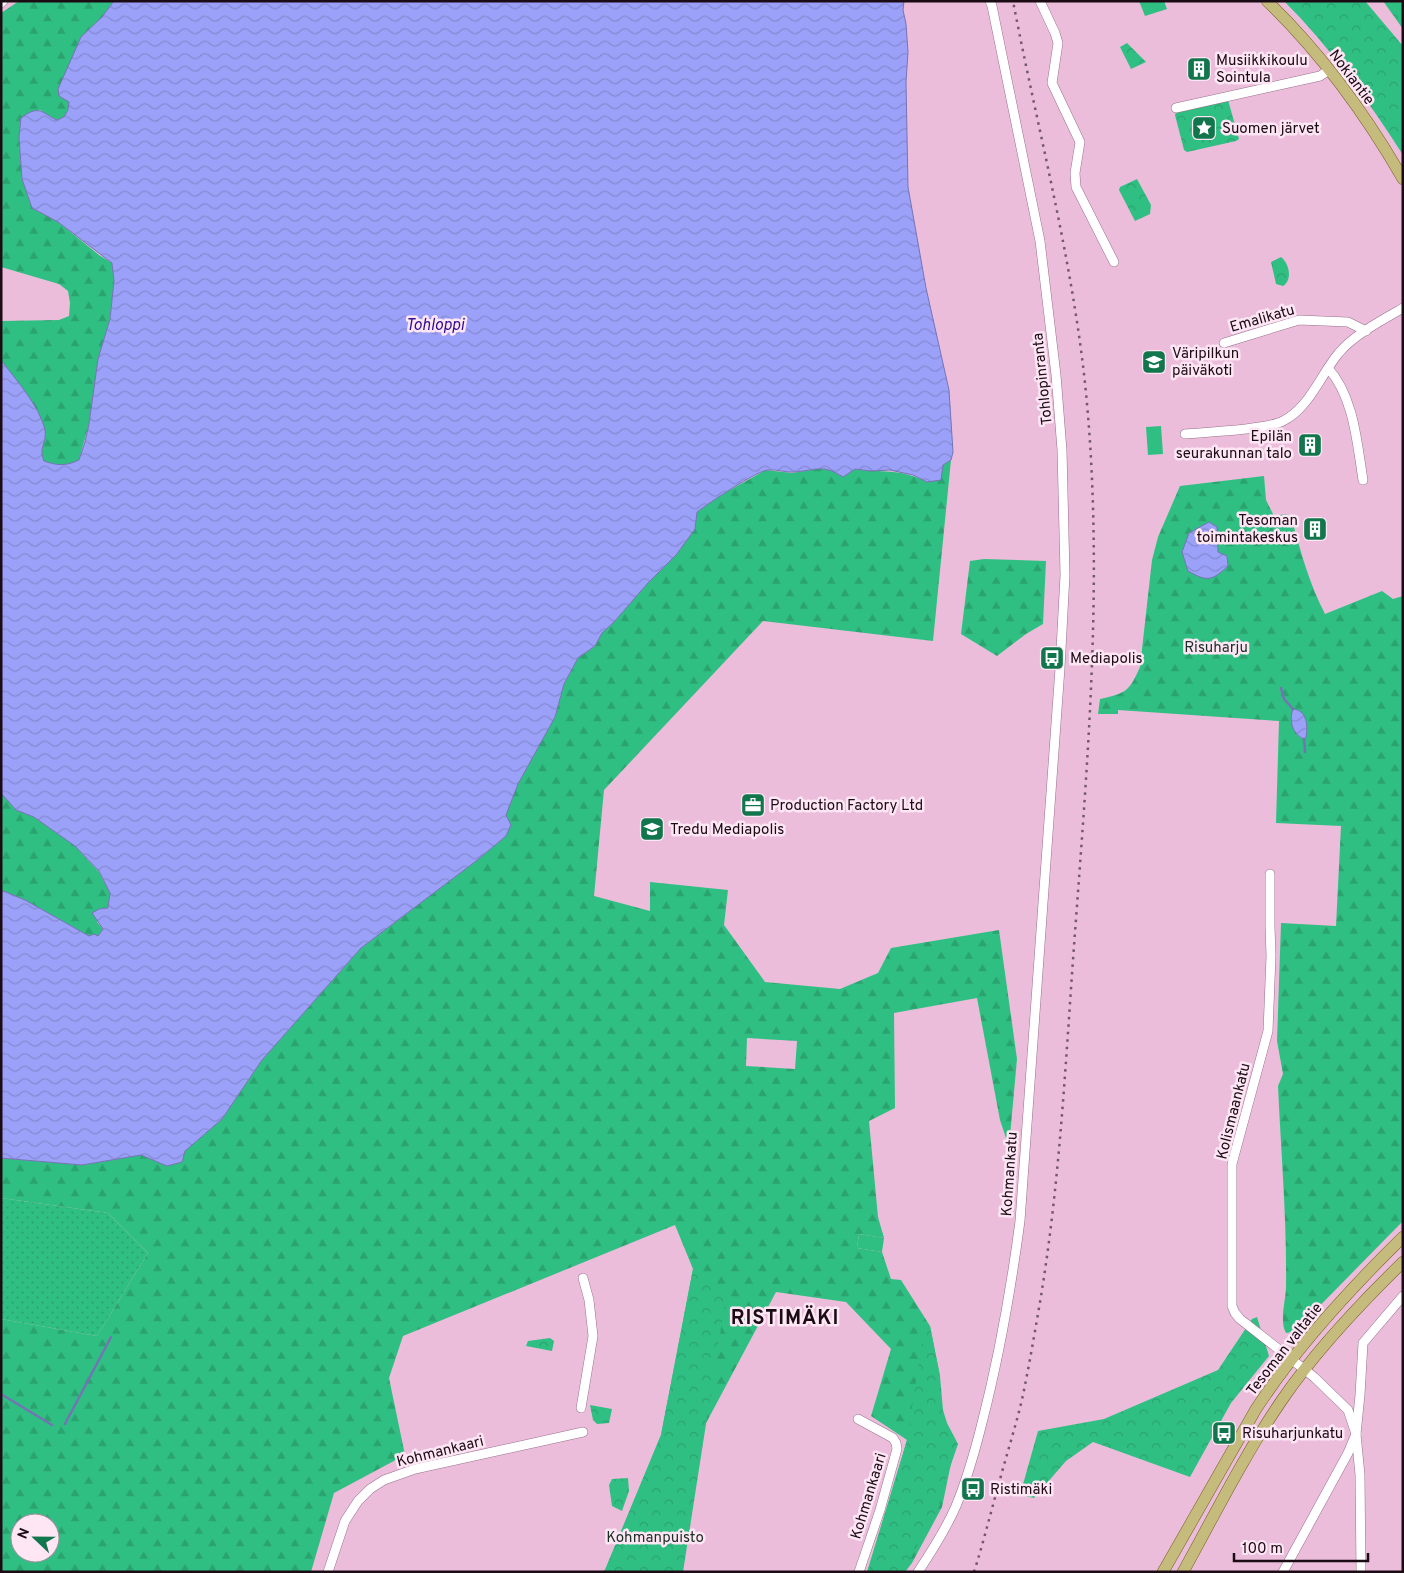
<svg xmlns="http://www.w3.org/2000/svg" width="1404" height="1573" viewBox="0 0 1404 1573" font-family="Overpass,sans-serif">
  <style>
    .grass { fill: url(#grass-dots) }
    .forest { fill: url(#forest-firs); fill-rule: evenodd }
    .park { fill: url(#park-crowns) }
    .garden { fill: #30bf82 }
    .water { fill: url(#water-waves); stroke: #7474b4 }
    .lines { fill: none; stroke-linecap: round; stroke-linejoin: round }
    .stream { stroke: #7474b4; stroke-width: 2.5 }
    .minor-casing { stroke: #99708b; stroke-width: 10 }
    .major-casing { stroke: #70601f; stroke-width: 12 }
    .minor { stroke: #fff; stroke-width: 9 }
    .major { stroke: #c5bb7c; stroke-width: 11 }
    .rail { stroke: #74586a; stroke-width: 2.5; stroke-dasharray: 2.5 5; stroke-linecap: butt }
    .labels { text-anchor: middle; stroke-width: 5; stroke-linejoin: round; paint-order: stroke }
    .poi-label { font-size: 15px; fill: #1a0b15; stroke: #fee6f5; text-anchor: start }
    .street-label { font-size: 15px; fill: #1a0b15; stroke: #fee6f5 }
    .park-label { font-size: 15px; fill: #182f23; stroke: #fee6f5 }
    .water-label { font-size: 16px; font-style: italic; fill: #2d0e8f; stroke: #fee6f5 }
    .district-label { font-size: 20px; font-weight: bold; letter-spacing: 1px; fill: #1a0b15; stroke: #fee6f5 }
  </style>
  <defs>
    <pattern id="grass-dots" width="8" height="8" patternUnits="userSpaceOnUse" patternTransform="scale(1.25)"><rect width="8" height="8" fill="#30bf82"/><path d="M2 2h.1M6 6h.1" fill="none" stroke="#2aa36f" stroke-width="1.8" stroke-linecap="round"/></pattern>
    <pattern id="forest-firs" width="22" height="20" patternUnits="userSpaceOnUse" patternTransform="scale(1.25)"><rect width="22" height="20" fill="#30bf82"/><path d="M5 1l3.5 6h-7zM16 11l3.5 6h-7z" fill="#2aa36f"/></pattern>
    <pattern id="park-crowns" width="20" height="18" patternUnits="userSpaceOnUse" patternTransform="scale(1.25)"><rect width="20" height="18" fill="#30bf82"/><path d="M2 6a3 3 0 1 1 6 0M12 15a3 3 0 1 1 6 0" fill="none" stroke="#2aa36f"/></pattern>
    <pattern id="water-waves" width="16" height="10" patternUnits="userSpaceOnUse" patternTransform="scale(1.25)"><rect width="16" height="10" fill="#9ba1f8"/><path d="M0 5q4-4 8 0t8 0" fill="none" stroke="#8589d4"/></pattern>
  </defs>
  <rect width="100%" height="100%" fill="#ebbddb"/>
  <path class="grass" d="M 1,1198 L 108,1213 L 148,1253 L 97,1336 L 1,1319 Z"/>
  <g class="forest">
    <path d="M 19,1 L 114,1 L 102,17 L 81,37 L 59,96 L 69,102 L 68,110 L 64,117 L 56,120 L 40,110 L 21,118 L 19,137 L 22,179 L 32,208 L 58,222 L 99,255 L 112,263 L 114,281 L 110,319 L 98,359 L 89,424 L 79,460 C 66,466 58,466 44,461 L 41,454 L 45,438 L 45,430 L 37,410 L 1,360 L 1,321 L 59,320 L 69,316 L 70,303 L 68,291 L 59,284 L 1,267 L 1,13 Z"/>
    <path d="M 951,460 L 933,641 L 763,621 L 604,790 L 594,896 L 650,911 L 650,882 L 728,890 L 724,925 L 765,982 L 840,989 L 878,973 L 891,948 L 999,930 L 1017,1059 L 1009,1147 L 1000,1120 L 977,998 L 894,1013 L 895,1108 L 869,1121 L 878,1217 L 884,1238 L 859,1234 L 857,1248 L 882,1252 L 891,1279 L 901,1280 L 930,1326 L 940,1376 L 939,1409 L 955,1444 L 942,1507 L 912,1563 L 905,1572 L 869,1572 L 907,1440 L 871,1416 L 891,1349 L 846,1302 L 776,1292 L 705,1425 L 682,1572 L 603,1572 L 605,1570 L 661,1435 L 693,1269 L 675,1225 L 403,1336 L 389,1378 L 405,1455 L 334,1493 L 311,1572 L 1,1572 L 1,1319 L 97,1336 L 148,1253 L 108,1213 L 1,1198 L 1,1158 L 82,1165 L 141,1155 L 167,1166 L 182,1162 L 185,1151 L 222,1119 L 262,1060 L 361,948 L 476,861 L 506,836 L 505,815 L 518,784 L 555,717 L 564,684 L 578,658 L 595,646 L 602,633 L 614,622 L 647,584 L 676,555 L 695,529 L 697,512 L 719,496 L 766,470 L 792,473 L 822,468 L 833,471 L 843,477 L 855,469 C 882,473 900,468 927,482 L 943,465 ZM 747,1038 L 797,1041 L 795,1069 L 746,1066 ZM 20,1523 L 50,1523 L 50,1553 L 20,1553 Z"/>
    <path d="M 1264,476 L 1266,500 L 1274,516 L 1286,514 L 1291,516 C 1300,550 1309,583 1325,614 L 1382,591 L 1393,599 L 1403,596 L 1403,1221 L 1300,1326 L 1292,1332 L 1286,1333 C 1279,1320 1286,1300 1286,1287 C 1287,1220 1281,1153 1278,1086 L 1283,1074 L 1277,1041 L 1281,923 L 1336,926 L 1341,826 L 1276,823 L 1279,721 L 1118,710 L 1118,714 L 1098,714 L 1100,699 C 1126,693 1129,692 1140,667 L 1152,560 L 1158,537 L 1180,486 ZM 1217,541 L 1218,552 L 1182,552 ZM 1291,718 L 1306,721 L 1306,737 L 1301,738 C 1294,733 1293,726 1291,718 Z"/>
    <path d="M 984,559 L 1046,561 L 1043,624 L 1026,634 L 997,656 L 961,634 L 970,561 Z"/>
    <path d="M 1,793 L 16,810 L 34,817 L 75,846 L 99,872 L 110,893 L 108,908 L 99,909 L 97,922 L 103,929 L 98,936 L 89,936 L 25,900 L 1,890 Z"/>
  </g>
  <g class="park">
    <path d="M 1284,1 L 1365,1 L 1403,46 L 1403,155 C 1368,100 1330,47 1284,1 Z"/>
    <path d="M 1383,1 L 1403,1 L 1403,29 Z"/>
    <path d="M 1127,43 L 1146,62 L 1131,69 L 1120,47 Z"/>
    <path d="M 1228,100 L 1239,139 L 1236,141 L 1187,152 L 1184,150 L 1175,115 L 1176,112 Z"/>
    <path d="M 1137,179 L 1151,205 L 1150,214 L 1135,221 L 1119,190 L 1120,187 Z"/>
    <path d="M 1281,257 C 1289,263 1293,280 1283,286 L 1276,284 L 1271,262 Z"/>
    <path d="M 693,1269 L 727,1289 L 683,1572 L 600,1572 L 605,1570 L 661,1435 Z"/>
    <path d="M 1257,1317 L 1269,1356 L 1231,1403 L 1190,1477 L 1093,1442 L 1066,1461 L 1034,1498 L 1020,1495 L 1038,1431 L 1104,1419 L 1218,1370 L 1252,1319 Z"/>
    <path d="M 930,1326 L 940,1376 L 943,1410 L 947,1423 L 958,1444 L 943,1488 L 940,1505 L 903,1572 L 867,1572 L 907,1440 L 924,1329 Z"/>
    <path d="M 550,1338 L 554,1341 L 552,1351 L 526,1346 L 528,1341 Z"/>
    <path d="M 590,1405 L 612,1409 L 609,1423 L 597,1424 L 593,1420 Z"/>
    <path d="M 628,1478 L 629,1491 L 622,1511 L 612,1506 L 609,1485 L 612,1479 Z"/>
  </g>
  <g class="garden">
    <path d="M 1139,1 L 1164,1 L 1167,9 L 1145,16 Z"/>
    <path d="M 1161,426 L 1163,454 L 1148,455 L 1146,427 Z"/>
    <path d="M 859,1234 L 884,1238 L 882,1252 L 857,1248 Z"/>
  </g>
  <g class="water">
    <path d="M 114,1 L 904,1 L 903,10 L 906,24 L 908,52 L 906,82 L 908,187 L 926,288 L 949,390 L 953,452 L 951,460 L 943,465 L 941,480 L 927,482 L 913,475 L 890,470 L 871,471 L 855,469 L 843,477 C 823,464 817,470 795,472 C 786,473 777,469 768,470 C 756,471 709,503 697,512 L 695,529 L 676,555 L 647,584 L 614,622 L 602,633 L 595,646 L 578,658 L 564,684 L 555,717 L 518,784 L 506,815 L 511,825 L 506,836 L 476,861 L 361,948 L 262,1060 L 222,1119 L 185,1151 L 182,1162 L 167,1166 L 141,1155 L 82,1165 L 1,1158 L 1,890 L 25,900 L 89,936 L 94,934 L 98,936 L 103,929 L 92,913 L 99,909 L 108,908 L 110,893 L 99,871 L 75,846 L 34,817 L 16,810 L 1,793 L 1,360 C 16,380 39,405 45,430 C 47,443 38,448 44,461 C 58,466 66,466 79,460 L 85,442 L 89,424 L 98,359 L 110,319 L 114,281 L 112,263 L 58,222 L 32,208 L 22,179 L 19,137 L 21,118 C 37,106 40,110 56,120 L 64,117 L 68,110 L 69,102 L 59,96 L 58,89 L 81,37 L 102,17 Z"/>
    <path d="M 1209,522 L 1217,527 L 1218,552 L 1227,556 L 1228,566 C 1212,581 1207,582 1188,571 L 1182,552 L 1189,533 Z"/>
    <path d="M 1293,709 C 1307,710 1308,726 1306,737 L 1304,739 C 1292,734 1289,720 1293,709 Z"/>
  </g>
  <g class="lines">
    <g class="stream">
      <path d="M 1281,688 L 1284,699 L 1293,709"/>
      <path d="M 1304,739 L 1305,752"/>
      <path d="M 1,1394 L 52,1425"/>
      <path d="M 65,1424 L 111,1337"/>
    </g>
    <defs>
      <g id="minor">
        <path d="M 1040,1 L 1055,33 L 1058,43 L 1052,83 L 1080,142 L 1075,173 L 1076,187 L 1114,262"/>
        <path d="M 1,3 L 3,1"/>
        <path d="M 1176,108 L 1320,76 L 1329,70"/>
        <path d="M 1224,343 L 1299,320 L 1348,322 L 1366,331"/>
        <path d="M 1328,368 C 1354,397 1357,443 1363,480"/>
        <path d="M 1185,434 C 1206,432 1266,430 1283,421 C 1309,408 1320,376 1338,354 C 1352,336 1382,320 1403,308"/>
        <path d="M 1270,874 L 1270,926 L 1271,956 L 1268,1031 L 1232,1164 L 1232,1306 L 1235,1313 L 1240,1319 L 1314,1377 L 1348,1410 L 1356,1434 L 1360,1475 L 1361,1572"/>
        <path d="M 581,1408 L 593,1336 L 589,1300 L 583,1278"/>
        <path d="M 858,1419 L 893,1438 L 896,1443 L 897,1449 L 880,1510 L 859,1572"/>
        <path d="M 328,1572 L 345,1521 L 358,1501 L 370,1489 L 384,1480 L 415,1469 L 583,1432"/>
        <path d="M 918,1572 C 932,1551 946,1529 956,1506 C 967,1479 975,1451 982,1423 C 999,1357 1011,1289 1020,1221 L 1060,668 L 1065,575 L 1062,450 L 1056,375 L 1040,241 L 992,6 L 990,1"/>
        <path d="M 1283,1572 L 1348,1453 L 1356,1434 L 1360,1395 L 1363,1343 L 1403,1296"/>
      </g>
      <g id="major">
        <path d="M 1267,1 C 1321,53 1366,115 1403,179"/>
        <path d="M 1163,1572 L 1256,1409 C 1297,1346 1350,1289 1403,1237"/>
        <path d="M 1183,1572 C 1215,1514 1245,1454 1282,1400 C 1316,1350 1360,1304 1403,1262"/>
      </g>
    </defs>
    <use href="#minor" class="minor-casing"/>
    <use href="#major" class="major-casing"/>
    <use href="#minor" class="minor"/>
    <use href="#major" class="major"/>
    <path class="rail" d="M 974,1572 C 983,1544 990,1515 998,1487 C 1006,1456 1016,1426 1023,1395 C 1029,1366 1034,1337 1039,1308 C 1061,1180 1066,1049 1076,919 C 1089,744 1103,569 1086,393 C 1073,261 1038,132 1013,1"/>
  </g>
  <defs>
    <symbol id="building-square" viewBox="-11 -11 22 22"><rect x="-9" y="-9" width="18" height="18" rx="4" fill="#12764d" stroke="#fee6f5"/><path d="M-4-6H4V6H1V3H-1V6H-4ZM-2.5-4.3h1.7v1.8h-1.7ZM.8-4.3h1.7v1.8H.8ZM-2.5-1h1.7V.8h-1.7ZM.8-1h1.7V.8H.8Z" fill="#fff"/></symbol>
    <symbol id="sight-square" viewBox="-11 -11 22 22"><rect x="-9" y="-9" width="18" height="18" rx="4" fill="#12764d" stroke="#fee6f5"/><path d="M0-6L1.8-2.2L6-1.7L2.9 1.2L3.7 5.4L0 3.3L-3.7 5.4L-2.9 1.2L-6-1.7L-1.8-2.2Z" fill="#fff"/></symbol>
    <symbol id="school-square" viewBox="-11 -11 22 22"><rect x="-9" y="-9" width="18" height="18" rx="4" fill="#12764d" stroke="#fee6f5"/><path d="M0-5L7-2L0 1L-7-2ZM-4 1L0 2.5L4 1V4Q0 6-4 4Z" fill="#fff"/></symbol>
    <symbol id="bus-square" viewBox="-11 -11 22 22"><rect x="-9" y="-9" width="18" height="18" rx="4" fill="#12764d" stroke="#fee6f5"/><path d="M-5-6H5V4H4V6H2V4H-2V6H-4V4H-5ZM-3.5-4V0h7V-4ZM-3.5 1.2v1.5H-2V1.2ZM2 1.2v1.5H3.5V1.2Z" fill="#fff"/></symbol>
    <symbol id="office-square" viewBox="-11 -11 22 22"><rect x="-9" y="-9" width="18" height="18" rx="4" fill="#12764d" stroke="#fee6f5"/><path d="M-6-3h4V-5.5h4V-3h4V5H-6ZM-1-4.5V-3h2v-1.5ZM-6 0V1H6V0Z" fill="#fff"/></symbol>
  </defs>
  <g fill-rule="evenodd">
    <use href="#building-square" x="1185" y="55" width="28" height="28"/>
    <use href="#sight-square" x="1190" y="114" width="28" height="28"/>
    <use href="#school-square" x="1140" y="348" width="28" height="28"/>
    <use href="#building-square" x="1296" y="431" width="28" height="28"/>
    <use href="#building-square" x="1301" y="515" width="28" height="28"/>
    <use href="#bus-square" x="1038" y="644" width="28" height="28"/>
    <use href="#office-square" x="739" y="791" width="28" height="28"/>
    <use href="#school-square" x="638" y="815" width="28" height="28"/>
    <use href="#bus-square" x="1210" y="1419" width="28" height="28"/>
    <use href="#bus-square" x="959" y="1475" width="28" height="28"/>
  </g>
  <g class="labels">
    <g class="poi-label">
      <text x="1216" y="65">Musiikkikoulu<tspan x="1216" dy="17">Sointula</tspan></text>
      <text x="1222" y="133">Suomen järvet</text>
      <text x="1172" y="358">Väripilkun<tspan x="1172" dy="17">päiväkoti</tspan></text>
      <text x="1292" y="441" text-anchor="end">Epilän<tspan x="1292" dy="17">seurakunnan talo</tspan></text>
      <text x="1298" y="525" text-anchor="end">Tesoman<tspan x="1298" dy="17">toimintakeskus</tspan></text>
      <text x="1070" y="663">Mediapolis</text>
      <text x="770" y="810">Production Factory Ltd</text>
      <text x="670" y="834">Tredu Mediapolis</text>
      <text x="1242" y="1438">Risuharjunkatu</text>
      <text x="990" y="1494">Ristimäki</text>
    </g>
    <g class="street-label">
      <text transform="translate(1352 77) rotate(53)" y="5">Nokiantie</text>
      <text transform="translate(1262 318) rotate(-16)" y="5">Emalikatu</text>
      <text transform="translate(1042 379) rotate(-96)" y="5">Tohlopinranta</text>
      <text transform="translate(1233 1111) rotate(-76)" y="5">Kolismaankatu</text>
      <text transform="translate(1009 1174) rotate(-86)" y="5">Kohmankatu</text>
      <text transform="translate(1284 1349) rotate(-52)" y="5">Tesoman valtatie</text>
      <text transform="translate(440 1451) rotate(-14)" y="5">Kohmankaari</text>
      <text transform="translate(868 1496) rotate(-73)" y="5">Kohmankaari</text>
    </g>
    <g class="park-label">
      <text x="1216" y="652">Risuharju</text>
      <text x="655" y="1542">Kohmanpuisto</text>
    </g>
    <g class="water-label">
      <text x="435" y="330">Tohloppi</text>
    </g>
    <g class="district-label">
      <text x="785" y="1324">RISTIMÄKI</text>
    </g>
  </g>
  <rect width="1404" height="1573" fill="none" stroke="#1a0b15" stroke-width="5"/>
  <g transform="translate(35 1538) rotate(292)"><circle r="24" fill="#fee6f5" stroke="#a38e9b"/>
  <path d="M0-4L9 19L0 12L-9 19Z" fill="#12764d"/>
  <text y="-8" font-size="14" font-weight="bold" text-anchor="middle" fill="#1a0b15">N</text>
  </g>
  <path d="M1234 1553v8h134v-8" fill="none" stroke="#1a0b15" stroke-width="2.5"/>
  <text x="1242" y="1553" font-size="15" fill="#1a0b15" stroke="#fee6f5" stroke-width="4" paint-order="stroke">100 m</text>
</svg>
